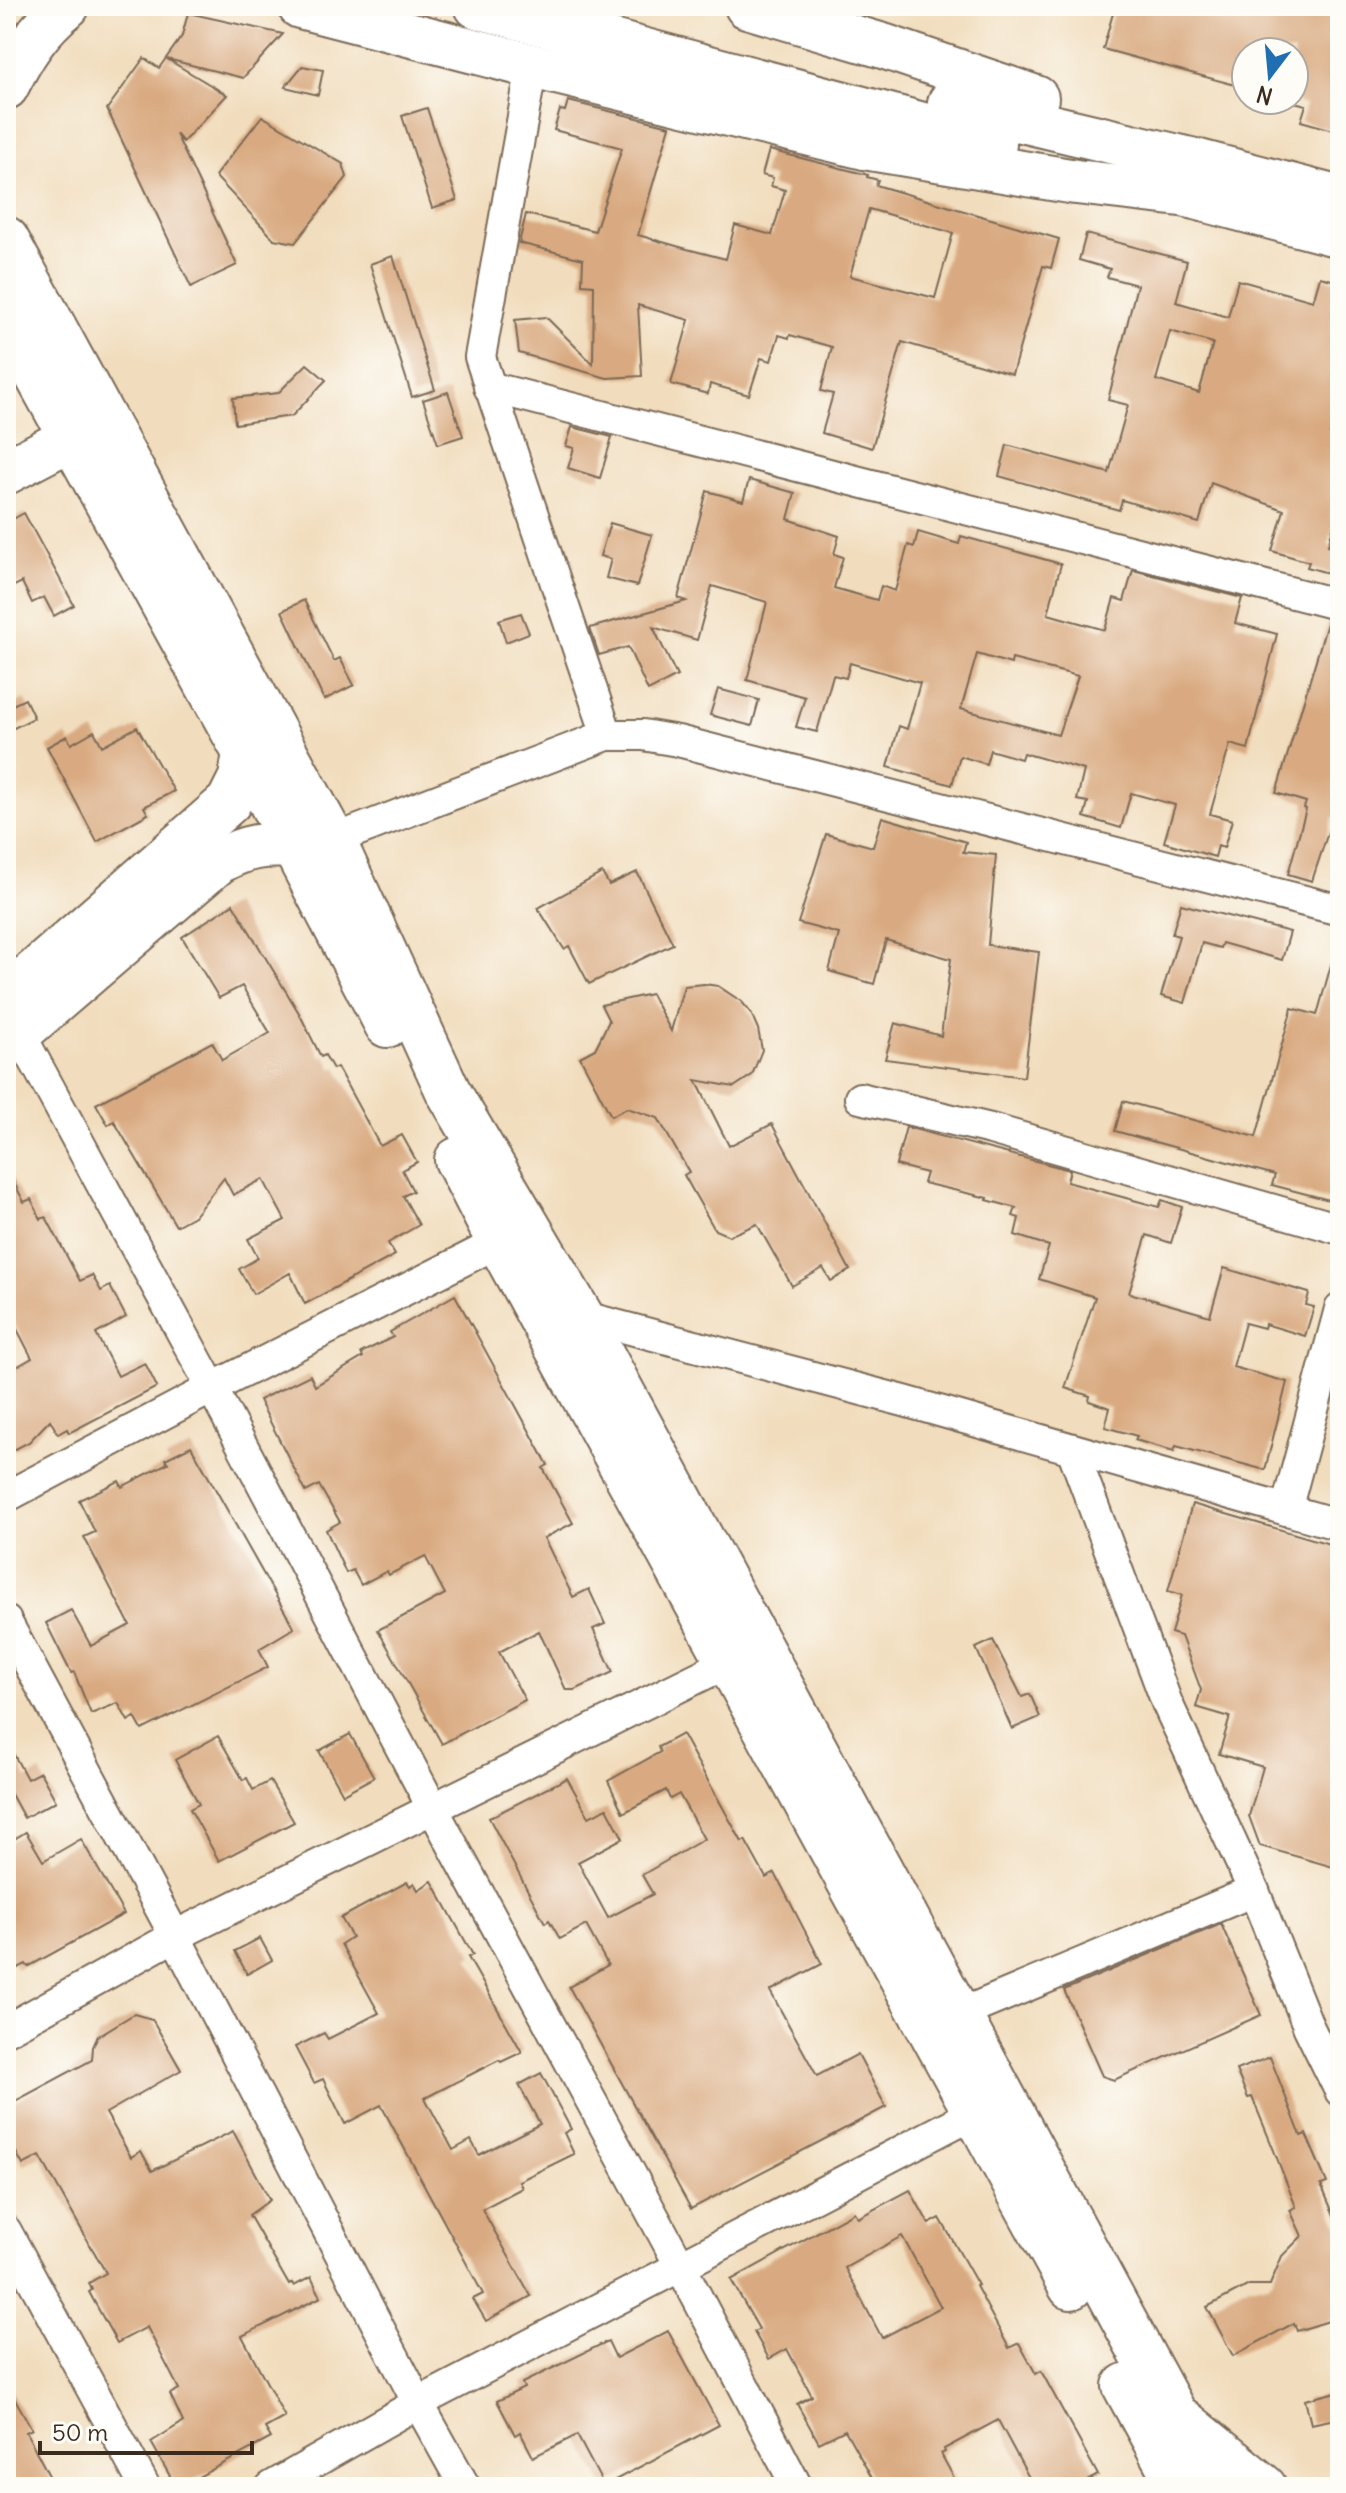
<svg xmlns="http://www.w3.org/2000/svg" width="1346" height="2493" viewBox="0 0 1346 2493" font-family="Delius,sans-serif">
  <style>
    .building { fill: #d9aa81; fill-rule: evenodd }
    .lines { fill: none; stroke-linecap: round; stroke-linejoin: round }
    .street-casing { stroke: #7b6956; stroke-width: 34 }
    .secondary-casing { stroke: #7b6956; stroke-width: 48 }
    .primary-casing { stroke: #7b6956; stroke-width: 48 }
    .highway-casing { stroke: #7b6956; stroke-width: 48 }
    .street { stroke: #fff; stroke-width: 30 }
    .secondary { stroke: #fff; stroke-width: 44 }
    .primary { stroke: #fff; stroke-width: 44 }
    .highway { stroke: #fff; stroke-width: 44 }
  </style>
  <rect width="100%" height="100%" fill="#fdfcf7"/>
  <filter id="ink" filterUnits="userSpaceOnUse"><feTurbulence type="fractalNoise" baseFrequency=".0125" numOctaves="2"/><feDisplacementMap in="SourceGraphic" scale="16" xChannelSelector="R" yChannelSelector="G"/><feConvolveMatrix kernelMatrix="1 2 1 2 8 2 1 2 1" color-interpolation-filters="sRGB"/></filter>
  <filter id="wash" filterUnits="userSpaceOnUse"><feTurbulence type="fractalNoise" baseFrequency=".006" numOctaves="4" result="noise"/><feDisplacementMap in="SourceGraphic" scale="32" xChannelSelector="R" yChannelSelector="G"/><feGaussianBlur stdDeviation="1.8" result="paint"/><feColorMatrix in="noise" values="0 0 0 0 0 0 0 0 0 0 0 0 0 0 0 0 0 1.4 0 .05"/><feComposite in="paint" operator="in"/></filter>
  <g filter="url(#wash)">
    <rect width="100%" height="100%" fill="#f1ddbd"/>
    <g id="blocks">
      <g class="building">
        <path d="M 1115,6 L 1340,6 L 1340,132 L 1301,121 L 1306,105 L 1294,102 L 1294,52 L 1246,52 L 1246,88 L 1103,49 Z"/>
        <path d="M 188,13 L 283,34 L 243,78 L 167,59 L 227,95 L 183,142 L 176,134 L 237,265 L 191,287 L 107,109 L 144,58 L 159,68 L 182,36 Z"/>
        <path d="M 302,66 L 323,70 L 318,95 L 285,87 Z"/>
        <path d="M 568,101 L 670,126 L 638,235 L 687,249 L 726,259 L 735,225 L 772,235 L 785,190 L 771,186 L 773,178 L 762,175 L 769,150 L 868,175 L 867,177 L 878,180 L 876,185 L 1059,239 L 1051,268 L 1043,266 L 1012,374 L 902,342 L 872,448 L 822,433 L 833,394 L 821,391 L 832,347 L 790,335 L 789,338 L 779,335 L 771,361 L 761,358 L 749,395 L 710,384 L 708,394 L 671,384 L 689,320 L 638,305 L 642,376 L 607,378 L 519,353 L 515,320 L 546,317 L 593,364 L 594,285 L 582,284 L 583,259 L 519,243 L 526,214 L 595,231 L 622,148 L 554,130 L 560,110 L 565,111 ZM 869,209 L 953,233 L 935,298 L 850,276 Z"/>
        <path d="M 427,108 L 457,200 L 432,208 L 402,116 Z"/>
        <path d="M 262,116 L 343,164 L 347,177 L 295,243 L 274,239 L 215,176 Z"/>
        <path d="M 1086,234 L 1187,261 L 1176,302 L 1228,317 L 1238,280 L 1313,301 L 1320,277 L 1340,282 L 1340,400 L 1330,434 L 1340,437 L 1340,504 L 1328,545 L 1340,548 L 1335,575 L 1307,567 L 1309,562 L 1272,551 L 1284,510 L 1211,483 L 1199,523 L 1122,500 L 1119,510 L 999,476 L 1007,445 L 1109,473 L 1128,405 L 1108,400 L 1137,285 L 1107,277 L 1110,269 L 1079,260 ZM 1170,331 L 1213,343 L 1199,393 L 1156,380 Z"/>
        <path d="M 393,256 L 435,390 L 412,397 L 370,264 Z"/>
        <path d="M 307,364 L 326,380 L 292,416 L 235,424 L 233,398 L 278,393 Z"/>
        <path d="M 448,392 L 463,436 L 438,444 L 423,400 Z"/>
        <path d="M 572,427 L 612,437 L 600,478 L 568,468 L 574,448 L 566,446 Z"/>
        <path d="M 749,480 L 795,493 L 788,519 L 839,536 L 834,554 L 843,557 L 834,588 L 877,600 L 881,586 L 895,591 L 908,545 L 914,547 L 918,532 L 959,544 L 961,536 L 1061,564 L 1048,614 L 1105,630 L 1114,598 L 1124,601 L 1133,570 L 1242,598 L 1235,623 L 1277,634 L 1248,749 L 1230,744 L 1210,814 L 1232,820 L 1224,848 L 1218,846 L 1215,857 L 1164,842 L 1175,805 L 1131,793 L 1121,828 L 1084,817 L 1088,802 L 1077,800 L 1084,770 L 1023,753 L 1021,759 L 990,750 L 986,764 L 960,756 L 952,785 L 888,767 L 899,726 L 907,729 L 920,683 L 850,663 L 846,678 L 833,675 L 817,732 L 796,727 L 805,697 L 747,680 L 767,602 L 712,586 L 697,640 L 653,627 L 677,676 L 648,691 L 628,647 L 599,655 L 590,628 L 686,601 L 678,598 L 707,491 L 743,501 ZM 977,654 L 1011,664 L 1012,659 L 1078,676 L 1058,735 L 961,709 Z"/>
        <path d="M 24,513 L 74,605 L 54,616 L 44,597 L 32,603 L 22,582 L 6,590 L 6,523 Z"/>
        <path d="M 610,523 L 652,535 L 637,586 L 606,578 L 611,559 L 600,556 Z"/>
        <path d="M 304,600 L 334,661 L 340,658 L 354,685 L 324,700 L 282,611 Z"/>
        <path d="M 521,613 L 529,633 L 506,642 L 499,620 Z"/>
        <path d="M 1328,620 L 1340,622 L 1340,818 L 1333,817 L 1312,881 L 1288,874 L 1306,809 L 1304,808 L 1306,802 L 1276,793 Z"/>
        <path d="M 718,689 L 759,700 L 752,726 L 710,715 Z"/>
        <path d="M 25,699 L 34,718 L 6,732 L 6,708 Z"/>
        <path d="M 137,727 L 174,791 L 144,807 L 148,814 L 97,842 L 47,747 L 67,736 L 71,744 L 94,731 L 102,746 Z"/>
        <path d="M 882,817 L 966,842 L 963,852 L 996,855 L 988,945 L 1039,952 L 1024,1077 L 885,1059 L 895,1023 L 941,1036 L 951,959 L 886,940 L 874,984 L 829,971 L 839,934 L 798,923 L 826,834 L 873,847 Z"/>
        <path d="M 637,872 L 673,944 L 589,984 L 569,946 L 564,949 L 538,908 L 602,873 L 609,885 Z"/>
        <path d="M 233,904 L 299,1013 L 321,1057 L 325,1055 L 333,1069 L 337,1067 L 380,1146 L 402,1135 L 417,1162 L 402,1170 L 413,1191 L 403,1196 L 419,1225 L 388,1243 L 395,1255 L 305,1304 L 290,1273 L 253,1294 L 239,1269 L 258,1258 L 248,1239 L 285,1220 L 263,1179 L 233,1195 L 224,1178 L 194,1216 L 176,1226 L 114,1121 L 108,1125 L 96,1104 L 212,1042 L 222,1060 L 270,1033 L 242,986 L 219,998 L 182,937 Z"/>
        <path d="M 1181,904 L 1290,932 L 1282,960 L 1222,943 L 1220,948 L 1202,943 L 1185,1003 L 1161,996 L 1179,936 L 1172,934 Z"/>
        <path d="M 1333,958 L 1340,958 L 1340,1175 L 1333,1201 L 1272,1185 L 1275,1175 L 1115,1131 L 1123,1101 L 1256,1137 L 1292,1008 L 1317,1015 Z"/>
        <path d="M 704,984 L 718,986 L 742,1002 L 751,1013 L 758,1029 L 762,1050 L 752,1075 L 734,1087 L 696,1080 L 729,1146 L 772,1124 L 850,1270 L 831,1281 L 823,1268 L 792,1286 L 757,1224 L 729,1236 L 715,1230 L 684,1175 L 689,1172 L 658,1118 L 627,1108 L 611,1116 L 580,1057 L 595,1049 L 609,1021 L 601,1005 L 651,994 L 671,1031 L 684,986 Z"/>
        <path d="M 906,1127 L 1070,1170 L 1067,1182 L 1159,1207 L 1162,1200 L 1182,1207 L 1171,1243 L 1147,1235 L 1129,1293 L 1210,1316 L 1224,1268 L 1309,1293 L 1306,1305 L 1314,1307 L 1305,1336 L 1265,1324 L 1264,1328 L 1245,1323 L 1233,1367 L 1287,1382 L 1265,1470 L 1176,1446 L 1174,1451 L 1135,1440 L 1137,1436 L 1105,1427 L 1110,1408 L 1089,1401 L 1090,1396 L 1065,1388 L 1095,1297 L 1039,1279 L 1049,1246 L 1015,1235 L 1019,1218 L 1013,1216 L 1016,1208 L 987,1200 L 988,1198 L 923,1183 L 926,1173 L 896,1165 Z"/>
        <path d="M 6,1167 L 24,1202 L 31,1199 L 41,1219 L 46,1217 L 80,1281 L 92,1275 L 101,1291 L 110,1286 L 126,1317 L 96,1334 L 118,1376 L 145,1363 L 157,1387 L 69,1433 L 67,1429 L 58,1434 L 50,1420 L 29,1442 L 6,1454 L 6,1373 L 32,1358 L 6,1308 Z"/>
        <path d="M 455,1295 L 548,1465 L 543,1468 L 573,1523 L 544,1538 L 573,1597 L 589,1589 L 605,1624 L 593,1629 L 613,1672 L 575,1690 L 566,1690 L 539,1631 L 499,1652 L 525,1700 L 442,1744 L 378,1630 L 445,1594 L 425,1556 L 389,1575 L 387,1571 L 361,1585 L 353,1570 L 346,1573 L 326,1530 L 340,1522 L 319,1485 L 306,1492 L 259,1400 L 310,1375 L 315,1386 L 363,1357 L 361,1353 L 393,1337 L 390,1332 Z"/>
        <path d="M 191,1446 L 294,1628 L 259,1649 L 268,1667 L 142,1730 L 135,1717 L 128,1721 L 118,1703 L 91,1714 L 74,1672 L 71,1673 L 46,1623 L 71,1610 L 91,1646 L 130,1625 L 84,1537 L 95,1532 L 79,1500 L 119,1481 L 122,1487 L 168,1463 L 165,1459 Z"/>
        <path d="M 1192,1504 L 1340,1547 L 1340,1869 L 1260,1846 L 1249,1816 L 1263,1767 L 1219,1754 L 1230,1717 L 1196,1707 L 1201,1690 L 1181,1636 L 1171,1633 L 1182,1595 L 1168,1591 Z"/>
        <path d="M 993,1640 L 1022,1697 L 1030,1694 L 1040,1717 L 1012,1729 L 976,1648 Z"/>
        <path d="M 350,1734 L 374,1777 L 343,1794 L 319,1751 Z"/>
        <path d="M 682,1734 L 742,1842 L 745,1840 L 766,1878 L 775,1873 L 822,1964 L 770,1991 L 817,2076 L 858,2054 L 886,2107 L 691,2209 L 569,1987 L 608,1965 L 586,1925 L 560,1939 L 549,1920 L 545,1923 L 489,1818 L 567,1778 L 589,1817 L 607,1808 L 623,1838 L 578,1862 L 608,1918 L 653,1894 L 642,1875 L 704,1839 L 679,1794 L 670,1799 L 666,1790 L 623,1813 L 608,1781 L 660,1752 L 658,1747 Z"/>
        <path d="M 218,1736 L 243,1780 L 247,1778 L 253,1790 L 270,1781 L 294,1822 L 219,1861 L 190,1809 L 199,1804 L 175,1760 Z"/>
        <path d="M 6,1740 L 27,1779 L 40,1772 L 56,1801 L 24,1818 L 6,1785 Z"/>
        <path d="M 26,1832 L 43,1861 L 81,1839 L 124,1914 L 28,1967 L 26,1964 L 16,1969 L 6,1950 L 6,1844 Z"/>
        <path d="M 432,1881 L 473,1955 L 468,1957 L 522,2052 L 501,2062 L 499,2060 L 425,2098 L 453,2150 L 471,2140 L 479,2155 L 540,2124 L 519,2085 L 541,2073 L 571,2129 L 564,2133 L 574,2154 L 519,2181 L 522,2188 L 482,2209 L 531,2296 L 486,2321 L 473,2299 L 483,2294 L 381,2105 L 345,2124 L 323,2079 L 314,2083 L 295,2047 L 324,2033 L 328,2039 L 379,2013 L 341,1944 L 352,1937 L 341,1918 L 407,1882 L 410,1886 L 414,1883 L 418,1890 Z"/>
        <path d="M 1221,1924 L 1261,2015 L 1114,2080 L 1102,2076 L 1064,1990 Z"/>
        <path d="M 260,1938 L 272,1960 L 247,1974 L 235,1951 Z"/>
        <path d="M 134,2014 L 152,2019 L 181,2070 L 106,2113 L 131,2157 L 141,2151 L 152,2171 L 233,2131 L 270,2200 L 249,2215 L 289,2285 L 292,2283 L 294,2286 L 311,2277 L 321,2297 L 242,2336 L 285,2417 L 265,2428 L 271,2438 L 180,2487 L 176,2487 L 151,2442 L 183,2422 L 170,2394 L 179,2389 L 147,2327 L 117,2343 L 89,2292 L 92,2290 L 89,2283 L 106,2273 L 40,2156 L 23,2165 L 6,2134 L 6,2106 L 92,2060 L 93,2047 L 98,2036 Z"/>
        <path d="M 1270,2057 L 1301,2136 L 1306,2134 L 1327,2183 L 1321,2185 L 1340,2229 L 1340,2315 L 1332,2320 L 1297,2331 L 1294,2323 L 1233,2356 L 1207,2307 L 1249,2285 L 1270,2285 L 1282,2256 L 1302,2236 L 1290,2210 L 1296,2207 L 1273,2148 L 1252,2097 L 1248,2098 L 1236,2070 Z"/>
        <path d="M 910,2190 L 929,2224 L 940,2218 L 978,2285 L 976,2286 L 1009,2348 L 1019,2343 L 1036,2374 L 1041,2371 L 1098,2475 L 1076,2487 L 1034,2487 L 998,2420 L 944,2449 L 945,2452 L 941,2454 L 959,2487 L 877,2487 L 845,2430 L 819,2443 L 797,2404 L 812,2396 L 787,2349 L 769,2359 L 754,2332 L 759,2329 L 731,2280 L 854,2212 L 858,2218 ZM 902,2236 L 941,2307 L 882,2338 L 845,2268 Z"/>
        <path d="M 668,2331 L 719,2425 L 604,2486 L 577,2435 L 533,2457 L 520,2432 L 515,2435 L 497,2401 L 524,2388 L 522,2383 L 608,2341 L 616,2358 Z"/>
        <path d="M 6,2383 L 32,2429 L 26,2432 L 55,2487 L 6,2487 Z"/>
        <path d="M 1340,2391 L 1340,2418 L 1311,2424 L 1305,2400 Z"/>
      </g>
    </g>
  </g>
  <g filter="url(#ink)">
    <use href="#blocks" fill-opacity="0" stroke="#7b6956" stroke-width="2"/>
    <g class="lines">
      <defs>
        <g id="street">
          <path d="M 532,66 L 480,357 L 607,735"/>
          <path d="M 489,387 L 1340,605"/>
          <path d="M 333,840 L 607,735 L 643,735 L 678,741 L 1340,910"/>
          <path d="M 19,1032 L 212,1388 L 432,1807 L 681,2267 L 797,2487"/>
          <path d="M 860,1098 L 991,1129 L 1340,1229"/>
          <path d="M 581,1316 L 904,1401 L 1340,1525"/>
          <path d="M 1072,1449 L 1167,1703 L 1254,1891 L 1309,2028 L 1340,2091"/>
          <path d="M 6,1497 L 212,1388 L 499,1242"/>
          <path d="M 1286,1510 L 1340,1309"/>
          <path d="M 6,1621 L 175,1936 L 418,2403 L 465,2487"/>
          <path d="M 960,2014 L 1254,1891"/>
          <path d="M 6,2030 L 175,1936 L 729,1662"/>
          <path d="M 6,2231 L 145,2487"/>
          <path d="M 271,2487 L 418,2403 L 976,2112"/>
        </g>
        <g id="secondary">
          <path d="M 6,472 L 71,438"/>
          <path d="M 6,997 L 229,802 L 241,778 L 245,753"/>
          <path d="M 6,1044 L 219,861 C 247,846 263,844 295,846"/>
          <path d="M 1182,2420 L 1264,2487"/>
        </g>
        <g id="primary">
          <path d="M 300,6 L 532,66 L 864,147 L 1076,182 L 1189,195"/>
          <path d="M 477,6 L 994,144"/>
          <path d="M 747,6 L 883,46 L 1036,98"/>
          <path d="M 950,103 L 1199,162 L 1340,199"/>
          <path d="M 1161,188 L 1340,235"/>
        </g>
        <g id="highway">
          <path d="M 6,87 C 22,55 38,29 67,6"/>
          <path d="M 6,239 L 333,840 L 448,1091 L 581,1316 L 1174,2413 L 1220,2487"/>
          <path d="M 6,319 L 245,753 L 387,1025"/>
          <path d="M 457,1160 L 499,1242 L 1071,2287"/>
          <path d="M 1125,2386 L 1180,2487"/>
        </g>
      </defs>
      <use href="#street" class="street-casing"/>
      <use href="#secondary" class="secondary-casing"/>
      <use href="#primary" class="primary-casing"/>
      <use href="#highway" class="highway-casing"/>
      <use href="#street" class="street"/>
      <use href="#secondary" class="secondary"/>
      <use href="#primary" class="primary"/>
      <use href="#highway" class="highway"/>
    </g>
  </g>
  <rect width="1346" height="2493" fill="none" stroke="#fdfcf7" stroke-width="32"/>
  <g transform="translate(1270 76) rotate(196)"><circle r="38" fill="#fdfcf7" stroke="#afa8a0" stroke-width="2"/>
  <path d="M0-6L14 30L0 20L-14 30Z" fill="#1f6fb2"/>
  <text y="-12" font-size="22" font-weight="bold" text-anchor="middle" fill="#3b2a1e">N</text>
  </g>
  <path d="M40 2441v12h212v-12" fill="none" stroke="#3b2a1e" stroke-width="4"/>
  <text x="52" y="2441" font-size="24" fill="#3b2a1e" stroke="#fdfcf7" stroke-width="6" paint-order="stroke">50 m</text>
</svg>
